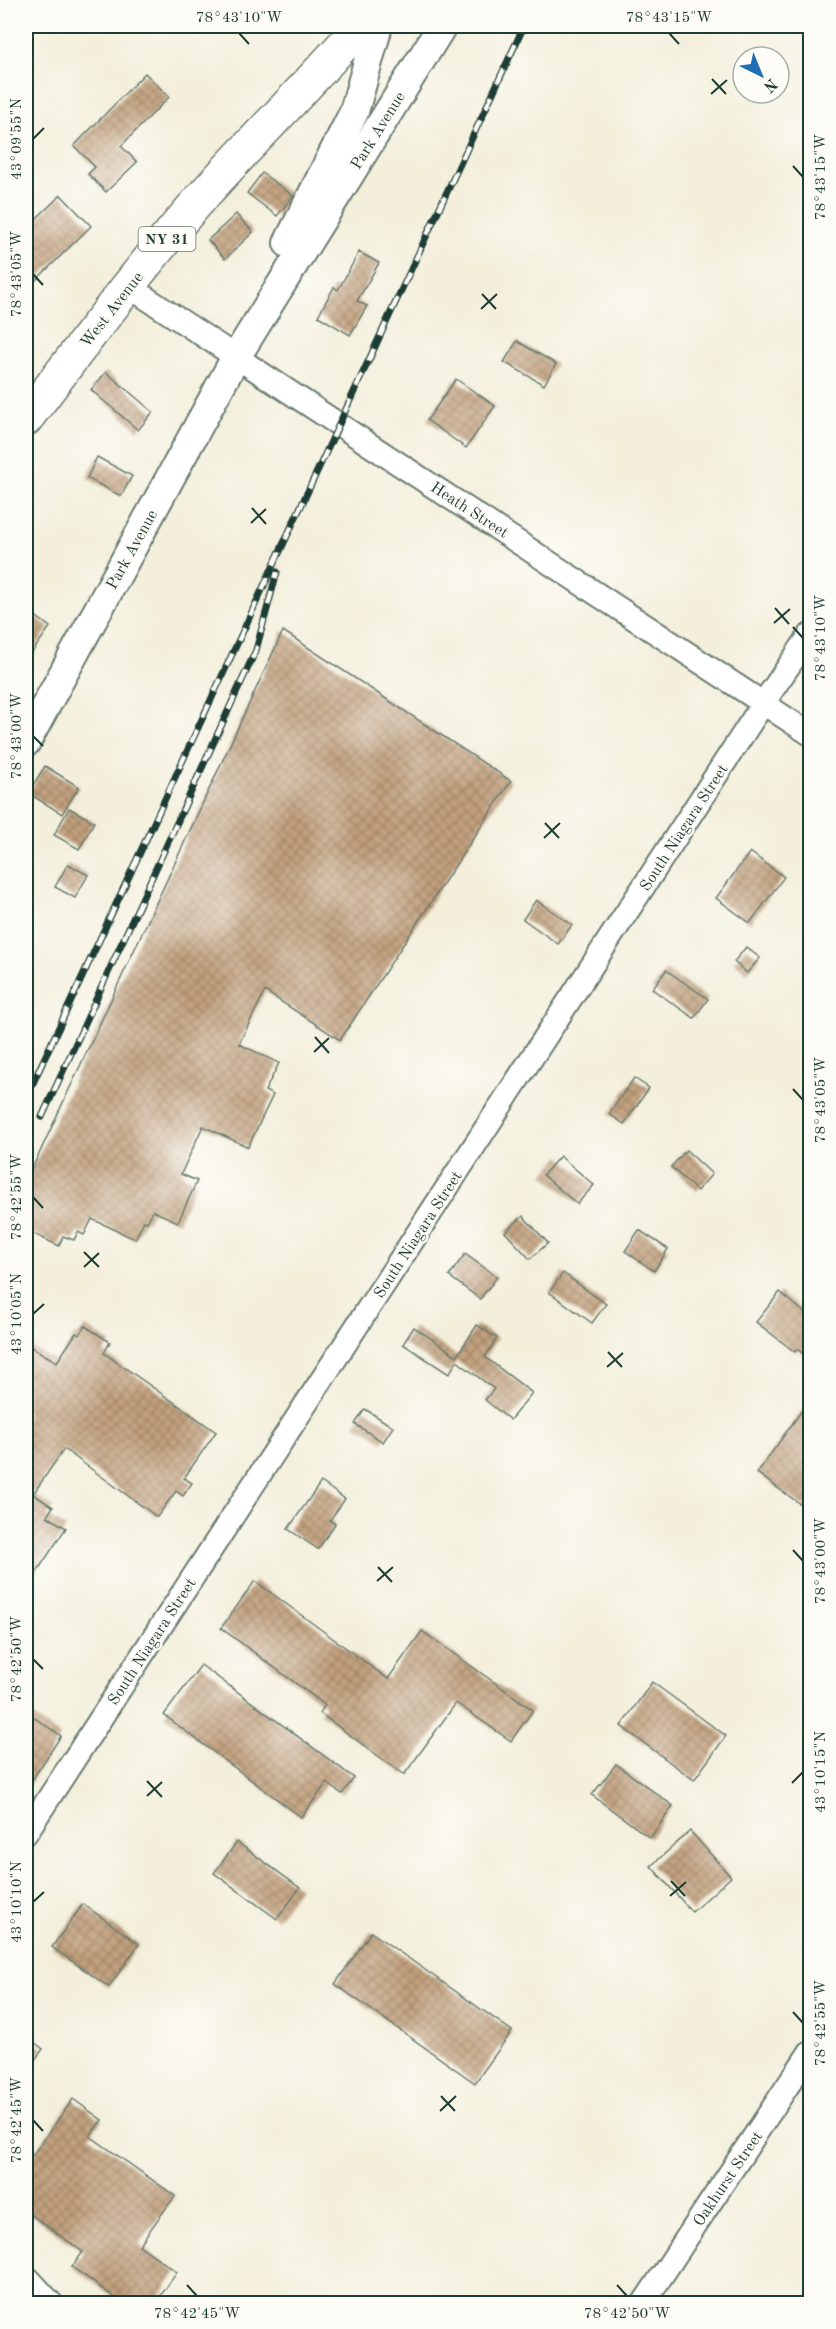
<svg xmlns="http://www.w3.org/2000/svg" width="836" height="2329" viewBox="0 0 836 2329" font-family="'Old Standard TT',serif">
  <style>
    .building { fill: url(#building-cross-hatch) }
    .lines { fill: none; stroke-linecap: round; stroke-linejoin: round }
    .minor-casing { stroke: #697b6e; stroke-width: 26 }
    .major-casing { stroke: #697b6e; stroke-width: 32 }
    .highway-casing { stroke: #697b6e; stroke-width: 36 }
    .minor { stroke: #fff; stroke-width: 22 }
    .major { stroke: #fff; stroke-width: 28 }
    .highway { stroke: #fff; stroke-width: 33 }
    .rail-casing { stroke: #1f3d34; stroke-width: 7 }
    .rail { stroke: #fdfcf7; stroke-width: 4.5; stroke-dasharray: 14; stroke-linecap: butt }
    .ticks { fill: none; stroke: #1f3d34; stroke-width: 2 }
    .labels { text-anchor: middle; stroke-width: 5; stroke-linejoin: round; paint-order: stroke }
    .shield { fill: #fdfcf7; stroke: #62766e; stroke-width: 1.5 }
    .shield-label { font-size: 15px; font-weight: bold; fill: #1f3d34 }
    .street-label { font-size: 16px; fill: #1f3d34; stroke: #fdfcf7 }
    .neatline { fill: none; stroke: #1f3d34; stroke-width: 2 }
    .ticks-label { font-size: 15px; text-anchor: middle; fill: #1f3d34 }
  </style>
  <defs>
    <pattern id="building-cross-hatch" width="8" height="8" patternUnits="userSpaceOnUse" patternTransform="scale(1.5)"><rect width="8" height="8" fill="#c2a07d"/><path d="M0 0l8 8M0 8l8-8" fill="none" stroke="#9d8467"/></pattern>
  </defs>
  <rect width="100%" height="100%" fill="#fdfcf7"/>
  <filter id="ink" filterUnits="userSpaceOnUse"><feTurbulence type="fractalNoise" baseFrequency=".0167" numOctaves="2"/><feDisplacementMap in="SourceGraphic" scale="12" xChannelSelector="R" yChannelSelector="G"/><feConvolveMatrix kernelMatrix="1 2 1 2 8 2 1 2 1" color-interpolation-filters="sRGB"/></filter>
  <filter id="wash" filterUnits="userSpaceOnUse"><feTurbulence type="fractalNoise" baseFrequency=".008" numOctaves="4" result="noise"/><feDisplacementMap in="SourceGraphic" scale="24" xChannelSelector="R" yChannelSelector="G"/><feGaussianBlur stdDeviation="1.35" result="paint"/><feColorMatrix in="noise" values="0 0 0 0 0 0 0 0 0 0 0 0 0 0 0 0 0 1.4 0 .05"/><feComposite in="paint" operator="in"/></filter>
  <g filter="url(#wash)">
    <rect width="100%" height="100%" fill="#f3efdb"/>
    <g id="blocks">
      <g class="building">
        <path d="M 145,73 L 169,97 L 121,146 L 137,162 L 106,192 L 88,174 L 95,167 L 74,146 Z"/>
        <path d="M 262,173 L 293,196 L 277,216 L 247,193 Z"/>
        <path d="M 61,195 L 91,226 L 26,290 L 26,228 Z"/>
        <path d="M 236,214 L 253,232 L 225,259 L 208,240 Z"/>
        <path d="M 359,252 L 379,263 L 357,301 L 367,306 L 350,335 L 318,316 L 334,287 L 338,290 Z"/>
        <path d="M 517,341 L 556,364 L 544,385 L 504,362 Z"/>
        <path d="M 106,372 L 153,412 L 138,430 L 91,390 Z"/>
        <path d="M 456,379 L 495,406 L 466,448 L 427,420 Z"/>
        <path d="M 97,457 L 132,476 L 121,496 L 87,478 Z"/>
        <path d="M 26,609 L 50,627 L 26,661 Z"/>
        <path d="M 283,631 L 511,781 L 340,1040 L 265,991 L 239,1044 L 279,1063 L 265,1091 L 273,1095 L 248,1147 L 203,1126 L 181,1174 L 197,1181 L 178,1222 L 153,1211 L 147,1222 L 144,1221 L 135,1239 L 92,1219 L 84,1235 L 78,1232 L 74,1240 L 63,1236 L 59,1246 L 26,1230 L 26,1182 Z"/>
        <path d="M 45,766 L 79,787 L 62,814 L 28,793 Z"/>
        <path d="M 69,808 L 94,822 L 79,849 L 54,835 Z"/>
        <path d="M 750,852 L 784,877 L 750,923 L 716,898 Z"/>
        <path d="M 68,864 L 88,875 L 75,898 L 55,887 Z"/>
        <path d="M 536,900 L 572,925 L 558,944 L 523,919 Z"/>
        <path d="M 746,947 L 760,958 L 747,973 L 734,962 Z"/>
        <path d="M 666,970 L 708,999 L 694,1018 L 652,989 Z"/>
        <path d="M 634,1078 L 649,1088 L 624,1124 L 609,1114 Z"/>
        <path d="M 686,1150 L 712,1174 L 697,1191 L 671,1167 Z"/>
        <path d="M 560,1156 L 594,1185 L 577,1204 L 543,1175 Z"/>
        <path d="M 523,1216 L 548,1243 L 530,1259 L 505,1232 Z"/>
        <path d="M 639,1230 L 668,1249 L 654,1271 L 625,1251 Z"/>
        <path d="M 465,1254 L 497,1277 L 480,1299 L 449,1276 Z"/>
        <path d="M 563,1273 L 606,1304 L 592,1323 L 549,1292 Z"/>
        <path d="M 780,1292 L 810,1317 L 810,1359 L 797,1349 L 795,1352 L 756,1322 Z"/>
        <path d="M 477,1325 L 497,1338 L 485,1357 L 532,1393 L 510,1420 L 485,1400 L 494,1389 L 457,1361 L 449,1374 L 403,1344 L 414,1327 L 457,1356 Z"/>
        <path d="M 85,1326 L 110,1342 L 104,1353 L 216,1432 L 184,1478 L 192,1483 L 183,1496 L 176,1491 L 157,1517 L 64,1449 L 33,1494 L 53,1507 L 47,1516 L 66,1528 L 26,1588 L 26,1344 L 57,1362 L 76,1333 L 79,1335 Z"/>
        <path d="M 810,1399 L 810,1511 L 757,1473 Z"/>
        <path d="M 365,1409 L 393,1427 L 383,1442 L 355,1424 Z"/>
        <path d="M 321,1482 L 345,1499 L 330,1520 L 335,1524 L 318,1549 L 288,1529 Z"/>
        <path d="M 255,1581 L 388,1679 L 422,1631 L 533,1710 L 511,1741 L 456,1703 L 404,1775 L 320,1713 L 325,1705 L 221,1628 Z"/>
        <path d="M 201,1665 L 354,1778 L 342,1794 L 327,1783 L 301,1817 L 164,1715 Z"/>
        <path d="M 652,1682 L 726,1736 L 694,1780 L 621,1726 Z"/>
        <path d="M 26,1712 L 61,1736 L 26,1789 Z"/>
        <path d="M 616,1764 L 673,1806 L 650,1838 L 592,1795 Z"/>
        <path d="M 690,1831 L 731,1877 L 692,1912 L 651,1866 Z"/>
        <path d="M 237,1842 L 300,1888 L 277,1919 L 214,1873 Z"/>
        <path d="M 83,1904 L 139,1944 L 109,1987 L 52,1947 Z"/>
        <path d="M 371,1932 L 512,2031 L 475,2083 L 335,1984 Z"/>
        <path d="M 26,2036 L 43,2049 L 26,2072 Z"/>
        <path d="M 73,2099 L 102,2120 L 90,2136 L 175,2196 L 139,2245 L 177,2272 L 155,2304 L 124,2304 L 72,2267 L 83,2252 L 26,2211 L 26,2164 Z"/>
      </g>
    </g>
  </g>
  <g filter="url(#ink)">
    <use href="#blocks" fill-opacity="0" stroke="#697b6e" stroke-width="1.5"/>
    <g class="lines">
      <defs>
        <g id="minor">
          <path d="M 128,286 L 810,734"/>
          <path d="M 26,1833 L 764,702 L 810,635"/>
          <path d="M 26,2276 L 52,2304"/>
          <path d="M 643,2304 L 810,2052"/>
        </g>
        <g id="major">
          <path d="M 288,243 L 354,112 L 378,26"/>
          <path d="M 26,742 L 236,357 L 442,26"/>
        </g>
        <path id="highway" d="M 26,419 C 85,342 143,263 208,190 C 258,135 311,83 360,26"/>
      </defs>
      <use href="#minor" class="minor-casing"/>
      <use href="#major" class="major-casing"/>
      <use href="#highway" class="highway-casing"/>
      <use href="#minor" class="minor"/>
      <use href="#major" class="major"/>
      <use href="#highway" class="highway"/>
      <defs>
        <g id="rail">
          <path d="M 26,1098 L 524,26"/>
          <path d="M 42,1117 L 256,650 L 277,572"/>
        </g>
      </defs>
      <use href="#rail" class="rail-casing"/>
      <use href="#rail" class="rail"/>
    </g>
  </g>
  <path class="ticks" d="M 239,33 L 249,44M 669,33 L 679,44M 712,79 L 726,94M 711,94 L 727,80M 33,139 L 44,128M 793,166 L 803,177M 33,274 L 43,285M 482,294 L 496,309M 481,309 L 497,294M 252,508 L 266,524M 251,523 L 266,509M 775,608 L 789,624M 774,623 L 790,609M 793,627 L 803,638M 33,736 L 43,746M 545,823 L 559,838M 544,838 L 560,823M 315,1037 L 329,1053M 314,1052 L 329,1038M 793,1089 L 803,1100M 33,1197 L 43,1208M 84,1252 L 99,1267M 84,1267 L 99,1253M 33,1314 L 44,1304M 608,1352 L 622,1367M 607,1367 L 623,1353M 793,1550 L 803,1561M 378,1567 L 392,1582M 377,1581 L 393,1567M 33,1659 L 43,1669M 147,1781 L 162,1797M 792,1783 L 803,1772M 147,1796 L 162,1782M 671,1881 L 685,1896M 670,1896 L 686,1882M 33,1902 L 44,1892M 793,2012 L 803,2023M 441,2096 L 455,2111M 440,2111 L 456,2096M 33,2120 L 43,2131M 187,2285 L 197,2296M 617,2285 L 627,2296"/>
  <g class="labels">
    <rect class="shield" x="138.5" y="227" width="57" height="24" rx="4.5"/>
    <g class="shield-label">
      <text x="167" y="244">NY 31</text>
    </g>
    <g class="street-label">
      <text transform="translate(377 130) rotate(-58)" y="6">Park Avenue</text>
      <text transform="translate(111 309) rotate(-52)" y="6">West Avenue</text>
      <text transform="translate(470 509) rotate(33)" y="6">Heath Street</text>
      <text transform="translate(131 549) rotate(-61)" y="6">Park Avenue</text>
      <text transform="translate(683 827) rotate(-57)" y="6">South Niagara Street</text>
      <text transform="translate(417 1234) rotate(-57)" y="6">South Niagara Street</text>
      <text transform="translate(151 1641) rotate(-57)" y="6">South Niagara Street</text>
      <text transform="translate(727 2178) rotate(-56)" y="6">Oakhurst Street</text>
    </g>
  </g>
  <rect width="836" height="2329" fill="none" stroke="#fdfcf7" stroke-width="66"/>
  <g transform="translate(761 75) rotate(137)"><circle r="28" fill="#fdfcf7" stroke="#a4b0a9" stroke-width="1.5"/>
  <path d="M0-4.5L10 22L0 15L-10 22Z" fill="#1f6fb2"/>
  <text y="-9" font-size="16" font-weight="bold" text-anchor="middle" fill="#1f3d34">N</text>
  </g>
  <rect x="33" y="33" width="770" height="2263" class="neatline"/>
  <g class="ticks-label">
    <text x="239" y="22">78°43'10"W</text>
    <text x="669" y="22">78°43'15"W</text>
    <text transform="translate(16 139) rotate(-90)" y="5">43°09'55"N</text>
    <text transform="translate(820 177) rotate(-90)" y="5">78°43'15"W</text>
    <text transform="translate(16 274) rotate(-90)" y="5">78°43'05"W</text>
    <text transform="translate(820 638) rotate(-90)" y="5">78°43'10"W</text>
    <text transform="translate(16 736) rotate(-90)" y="5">78°43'00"W</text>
    <text transform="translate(820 1100) rotate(-90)" y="5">78°43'05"W</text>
    <text transform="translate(16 1197) rotate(-90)" y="5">78°42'55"W</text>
    <text transform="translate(16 1314) rotate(-90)" y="5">43°10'05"N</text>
    <text transform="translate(820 1561) rotate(-90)" y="5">78°43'00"W</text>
    <text transform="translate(16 1659) rotate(-90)" y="5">78°42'50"W</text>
    <text transform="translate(820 1772) rotate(-90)" y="5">43°10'15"N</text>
    <text transform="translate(16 1902) rotate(-90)" y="5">43°10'10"N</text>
    <text transform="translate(820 2023) rotate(-90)" y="5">78°42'55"W</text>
    <text transform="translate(16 2120) rotate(-90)" y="5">78°42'45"W</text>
    <text x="197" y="2318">78°42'45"W</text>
    <text x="627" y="2318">78°42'50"W</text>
  </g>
</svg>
